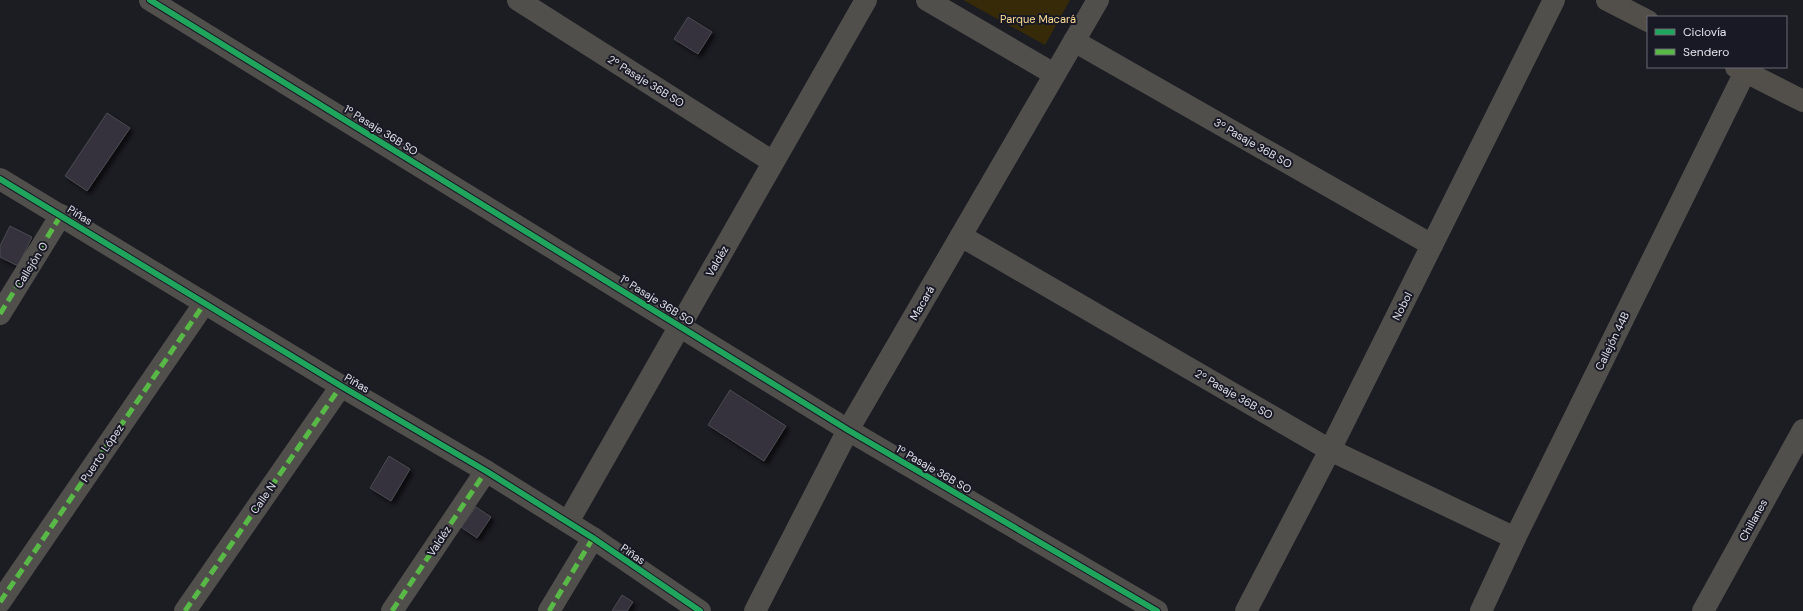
<svg xmlns="http://www.w3.org/2000/svg" width="1803" height="611" viewBox="0 0 1803 611" font-family="'DM Sans',sans-serif">
  <style>
    .green { fill: #362a08 }
    .building { fill: #34333e; stroke: #4a4a50; filter: url(#shadow) }
    .lines { fill: none; stroke-linecap: round; stroke-linejoin: round }
    .street { stroke: #514f4c; stroke-width: 22 }
    .secondary { stroke: #524e4a; stroke-width: 22 }
    .quiet { stroke: #58b947; stroke-width: 5; stroke-dasharray: 10 5; stroke-linecap: butt }
    .cycleway-casing { stroke: #191926; stroke-width: 8 }
    .cycleway { stroke: #20a55d; stroke-width: 6 }
    .labels { text-anchor: middle; stroke-width: 4; stroke-linejoin: round; paint-order: stroke }
    .park-label { font-size: 11px; fill: #fcde95; stroke: #191926 }
    .street-label { font-size: 11px; fill: #e3e3ec; stroke: #191926 }
  </style>
  <defs>
    <filter id="shadow"><feDropShadow dx="3.5" dy="3.5" stdDeviation="2" flood-color="#0009"/></filter>
  </defs>
  <rect width="100%" height="100%" fill="#1c1c23"/>
  <path class="green" d="M 963,0 L 1070,0 L 1045,45 Z"/>
  <g class="building">
    <path d="M 688,17 L 712,32 L 698,54 L 674,39 Z"/>
    <path d="M 107,113 L 130,128 L 87,191 L 65,176 Z"/>
    <path d="M 10,226 L 32,237 L 18,266 L 0,257 L 0,246 Z"/>
    <path d="M 730,390 L 786,426 L 764,461 L 708,425 Z"/>
    <path d="M 389,456 L 410,469 L 391,501 L 370,488 Z"/>
    <path d="M 476,507 L 491,517 L 477,538 L 461,527 Z"/>
    <path d="M 622,595 L 633,602 L 627,611 L 612,611 Z"/>
  </g>
  <g class="lines">
    <g class="street">
      <path d="M 150,0 L 848,430 L 1157,611"/>
      <path d="M 518,0 L 773,162"/>
      <path d="M 927,0 L 1054,74"/>
      <path d="M 1074,41 L 1432,245"/>
      <path d="M 0,179 L 341,386 L 486,471 L 593,538 L 700,611"/>
      <path d="M 961,236 L 1330,450 L 1515,538"/>
      <path d="M 0,314 L 61,215"/>
      <path d="M 568,522 L 866,0"/>
      <path d="M 0,602 L 204,304"/>
      <path d="M 185,611 L 341,386"/>
      <path d="M 392,611 L 486,471"/>
      <path d="M 549,611 L 593,538"/>
      <path d="M 755,611 L 848,430 L 1098,0"/>
      <path d="M 1246,611 L 1330,450 L 1554,0"/>
      <path d="M 1481,611 L 1515,538 L 1745,72"/>
      <path d="M 1703,611 L 1803,430"/>
    </g>
    <g class="secondary">
      <path d="M 1607,0 L 1648,21"/>
      <path d="M 1736,67 L 1803,101"/>
    </g>
    <g class="quiet">
      <path d="M 0,314 L 61,215"/>
      <path d="M 0,602 L 204,304"/>
      <path d="M 185,611 L 341,386"/>
      <path d="M 392,611 L 486,471"/>
      <path d="M 549,611 L 593,538"/>
    </g>
    <defs>
      <g id="cycleway">
        <path d="M 150,0 L 848,430 L 1157,611"/>
        <path d="M 0,179 L 341,386 L 486,471 L 593,538 L 700,611"/>
      </g>
    </defs>
    <use href="#cycleway" class="cycleway-casing"/>
    <use href="#cycleway" class="cycleway"/>
  </g>
  <g class="labels">
    <g class="park-label">
      <text x="1038" y="23">Parque Macará</text>
    </g>
    <g class="street-label">
      <text transform="translate(646 81) rotate(32)" y="4">2º Pasaje 36B SO</text>
      <text transform="translate(381 130) rotate(32)" y="4">1º Pasaje 36B SO</text>
      <text transform="translate(1253 143) rotate(30)" y="4">3º Pasaje 36B SO</text>
      <text transform="translate(80 215) rotate(32)" y="4">Piñas</text>
      <text transform="translate(717 261) rotate(-60)" y="4">Valdéz</text>
      <text transform="translate(31 265) rotate(-58)" y="4">Callejón O</text>
      <text transform="translate(657 300) rotate(32)" y="4">1º Pasaje 36B SO</text>
      <text transform="translate(922 303) rotate(-60)" y="4">Macará</text>
      <text transform="translate(1402 306) rotate(-63)" y="4">Nobol</text>
      <text transform="translate(1612 341) rotate(-64)" y="4">Callejón 44B</text>
      <text transform="translate(357 383) rotate(30)" y="4">Piñas</text>
      <text transform="translate(1234 394) rotate(30)" y="4">2º Pasaje 36B SO</text>
      <text transform="translate(102 453) rotate(-56)" y="4">Puerto López</text>
      <text transform="translate(934 469) rotate(30)" y="4">1º Pasaje 36B SO</text>
      <text transform="translate(263 498) rotate(-55)" y="4">Calle N</text>
      <text transform="translate(1753 520) rotate(-61)" y="4">Chillanes</text>
      <text transform="translate(439 541) rotate(-56)" y="4">Valdéz</text>
      <text transform="translate(633 554) rotate(34)" y="4">Piñas</text>
    </g>
  </g>
  <rect x="1647" y="16" width="140" height="52" fill="#191926" stroke="#6a6a75"/>
  <rect x="1655" y="29" width="20" height="6" fill="#20a55d" stroke="#6a6a75"/>
  <text x="1683" y="36" font-size="12" fill="#e3e3ec">Ciclovía</text>
  <rect x="1655" y="49" width="20" height="6" fill="#58b947" stroke="#6a6a75"/>
  <text x="1683" y="56" font-size="12" fill="#e3e3ec">Sendero</text>
</svg>
